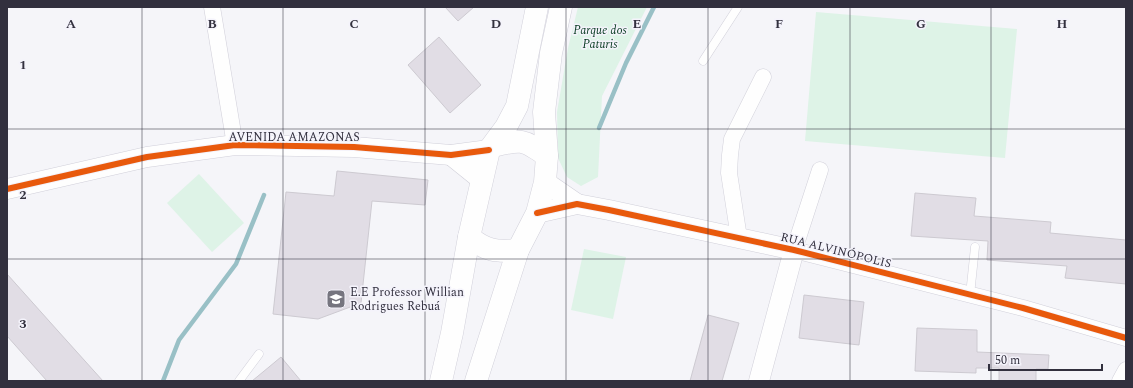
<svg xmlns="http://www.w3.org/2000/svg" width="1133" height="388" viewBox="0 0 1133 388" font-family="Spectral,serif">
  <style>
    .green { fill: #def3e7 }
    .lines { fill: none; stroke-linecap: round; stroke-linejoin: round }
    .stream { stroke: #99c0c6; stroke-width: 4.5 }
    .building { fill: #e1dde5; stroke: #cdcad1 }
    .service-casing { stroke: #d1d0da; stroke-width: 9 }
    .minor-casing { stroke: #d1d0da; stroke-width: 17 }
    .tertiary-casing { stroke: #d1d0da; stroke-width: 21 }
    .secondary-casing { stroke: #d1d0da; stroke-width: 23 }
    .service { stroke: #fefefe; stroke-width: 8 }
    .minor { stroke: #fefefe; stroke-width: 16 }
    .tertiary { stroke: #fefefe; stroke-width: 20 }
    .secondary { stroke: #fefefe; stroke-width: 22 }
    .cycleway-casing { stroke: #f4f3fb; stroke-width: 8 }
    .cycleway { stroke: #e8590c; stroke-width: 6 }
    .grid { fill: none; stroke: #32303e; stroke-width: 1; stroke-opacity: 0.55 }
    .labels { text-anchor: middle; stroke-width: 3; stroke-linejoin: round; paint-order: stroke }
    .park-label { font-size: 12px; font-style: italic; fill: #05391f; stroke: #f4f3fb }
    .street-label { font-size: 12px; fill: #32303e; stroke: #f4f3fb }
    .poi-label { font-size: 12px; fill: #32303e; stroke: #f4f3fb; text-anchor: start }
    .grid-label { font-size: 13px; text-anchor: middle; font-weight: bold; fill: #32303e; stroke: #f4f3fb; stroke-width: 3; stroke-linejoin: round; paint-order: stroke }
  </style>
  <rect width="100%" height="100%" fill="#f5f5f9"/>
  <g class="green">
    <path d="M 578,7 L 647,7 L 602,96 L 598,177 L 581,186 L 567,177 L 558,158 L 557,112 L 568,48 Z"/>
    <path d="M 816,12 L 1017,29 L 1005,158 L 805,141 Z"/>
    <path d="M 199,174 L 244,223 L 212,252 L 167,203 Z"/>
    <path d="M 584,249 L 626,257 L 613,319 L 571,310 Z"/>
  </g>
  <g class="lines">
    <g class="stream">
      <path d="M 599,128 L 626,63 L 654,7"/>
      <path d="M 163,381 L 179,340 L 236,264 L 264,195"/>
    </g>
  </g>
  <g class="building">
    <path d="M 445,7 L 474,7 L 458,21 Z"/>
    <path d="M 439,37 L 481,85 L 450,113 L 408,65 Z"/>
    <path d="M 337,171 L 428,180 L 425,205 L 372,201 L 361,303 L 318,319 L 273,314 L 286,192 L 334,196 Z"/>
    <path d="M 915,193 L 976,198 L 974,216 L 1051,222 L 1050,233 L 1126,240 L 1126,284 L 1065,278 L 1067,266 L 987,260 L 988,241 L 911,236 Z"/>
    <path d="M 7,274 L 58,331 L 103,381 L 47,381 L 7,336 Z"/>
    <path d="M 804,295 L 864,302 L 859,345 L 799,338 Z"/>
    <path d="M 708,315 L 739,323 L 722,381 L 690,381 Z"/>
    <path d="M 917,328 L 977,330 L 977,352 L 1049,355 L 1048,369 L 1036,369 L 1036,381 L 999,381 L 999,368 L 976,368 L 976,373 L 915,371 Z"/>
    <path d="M 281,357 L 301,381 L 252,381 L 269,367 Z"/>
  </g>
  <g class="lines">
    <defs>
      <g id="service">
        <path d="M 703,61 L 738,7"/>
        <path d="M 970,295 L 975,247"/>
        <path d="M 239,381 L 259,354"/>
      </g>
      <g id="minor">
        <path d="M 212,7 L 235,145"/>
        <path d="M 820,170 L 794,250 L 1023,308 L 1126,338"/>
        <path d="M 739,238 L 729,173 L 730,155 L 732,139 L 763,77"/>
        <path d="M 1120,381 L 1126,370"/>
      </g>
      <g id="tertiary">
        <path d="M 451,155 L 482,180"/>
        <path d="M 545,182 L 577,204"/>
        <path d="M 7,189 L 147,157 L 235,145 L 354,147 L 451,155 L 489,150"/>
        <path d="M 537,213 L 577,204 L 609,210 L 794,250 L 759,381"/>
      </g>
      <g id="secondary">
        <path d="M 493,146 C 522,139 523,139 547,156"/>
        <path d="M 469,237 C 486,251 496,252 518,250"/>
        <path d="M 441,381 L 452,333 L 469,237 L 489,150 L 506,127 L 517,106 L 537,7"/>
        <path d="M 476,381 L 518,250 L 537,213 L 545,182 L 547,156 L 544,112 L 551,53 L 561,7"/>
      </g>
    </defs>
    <use href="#service" class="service-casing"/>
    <use href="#minor" class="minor-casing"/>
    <use href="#tertiary" class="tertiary-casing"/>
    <use href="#secondary" class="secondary-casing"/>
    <use href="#service" class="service"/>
    <use href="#minor" class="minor"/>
    <use href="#tertiary" class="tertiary"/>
    <use href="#secondary" class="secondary"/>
    <defs>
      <g id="cycleway">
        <path d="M 7,189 L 147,157 L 235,145 L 354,147 L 451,155 L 489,150"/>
        <path d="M 537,213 L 577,204 L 609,210 L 794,250 L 1023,308 L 1126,338"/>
      </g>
    </defs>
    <use href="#cycleway" class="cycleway-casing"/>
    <use href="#cycleway" class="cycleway"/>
  </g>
  <path class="grid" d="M 142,7 L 142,381M 283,7 L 283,381M 425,7 L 425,381M 566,7 L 566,381M 708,7 L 708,381M 850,7 L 850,381M 991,7 L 991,381M 7,129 L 1126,129M 7,259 L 1126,259"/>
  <defs>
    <symbol id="school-square" viewBox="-11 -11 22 22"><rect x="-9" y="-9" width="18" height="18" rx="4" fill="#76757f" stroke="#f4f3fb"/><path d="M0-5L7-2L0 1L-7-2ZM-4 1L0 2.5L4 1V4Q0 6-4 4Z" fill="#fff"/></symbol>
  </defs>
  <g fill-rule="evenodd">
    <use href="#school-square" x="325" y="288" width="22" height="22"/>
  </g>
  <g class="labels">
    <g class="park-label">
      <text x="600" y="34">Parque dos<tspan x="600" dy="14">Paturis</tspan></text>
    </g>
    <g class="street-label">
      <text x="294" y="141">AVENIDA AMAZONAS</text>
      <text transform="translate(836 250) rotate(14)" y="4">RUA ALVINÓPOLIS</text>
    </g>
    <g class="poi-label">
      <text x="350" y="296">E.E Professor Willian<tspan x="350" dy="14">Rodrigues Rebuá</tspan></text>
    </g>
  </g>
  <g class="grid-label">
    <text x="71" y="28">A</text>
    <text x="212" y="28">B</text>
    <text x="354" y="28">C</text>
    <text x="496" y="28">D</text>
    <text x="637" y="28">E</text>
    <text x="779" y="28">F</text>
    <text x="921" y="28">G</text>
    <text x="1062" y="28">H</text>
    <text x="23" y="69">1</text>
    <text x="23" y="199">2</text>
    <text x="23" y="328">3</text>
  </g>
  <rect width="1133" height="388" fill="none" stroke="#32303e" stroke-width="16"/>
  <path d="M989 364v6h113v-6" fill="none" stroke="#32303e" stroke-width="2"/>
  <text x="995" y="364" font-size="12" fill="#32303e" stroke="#f4f3fb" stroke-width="3" paint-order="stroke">50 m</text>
</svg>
